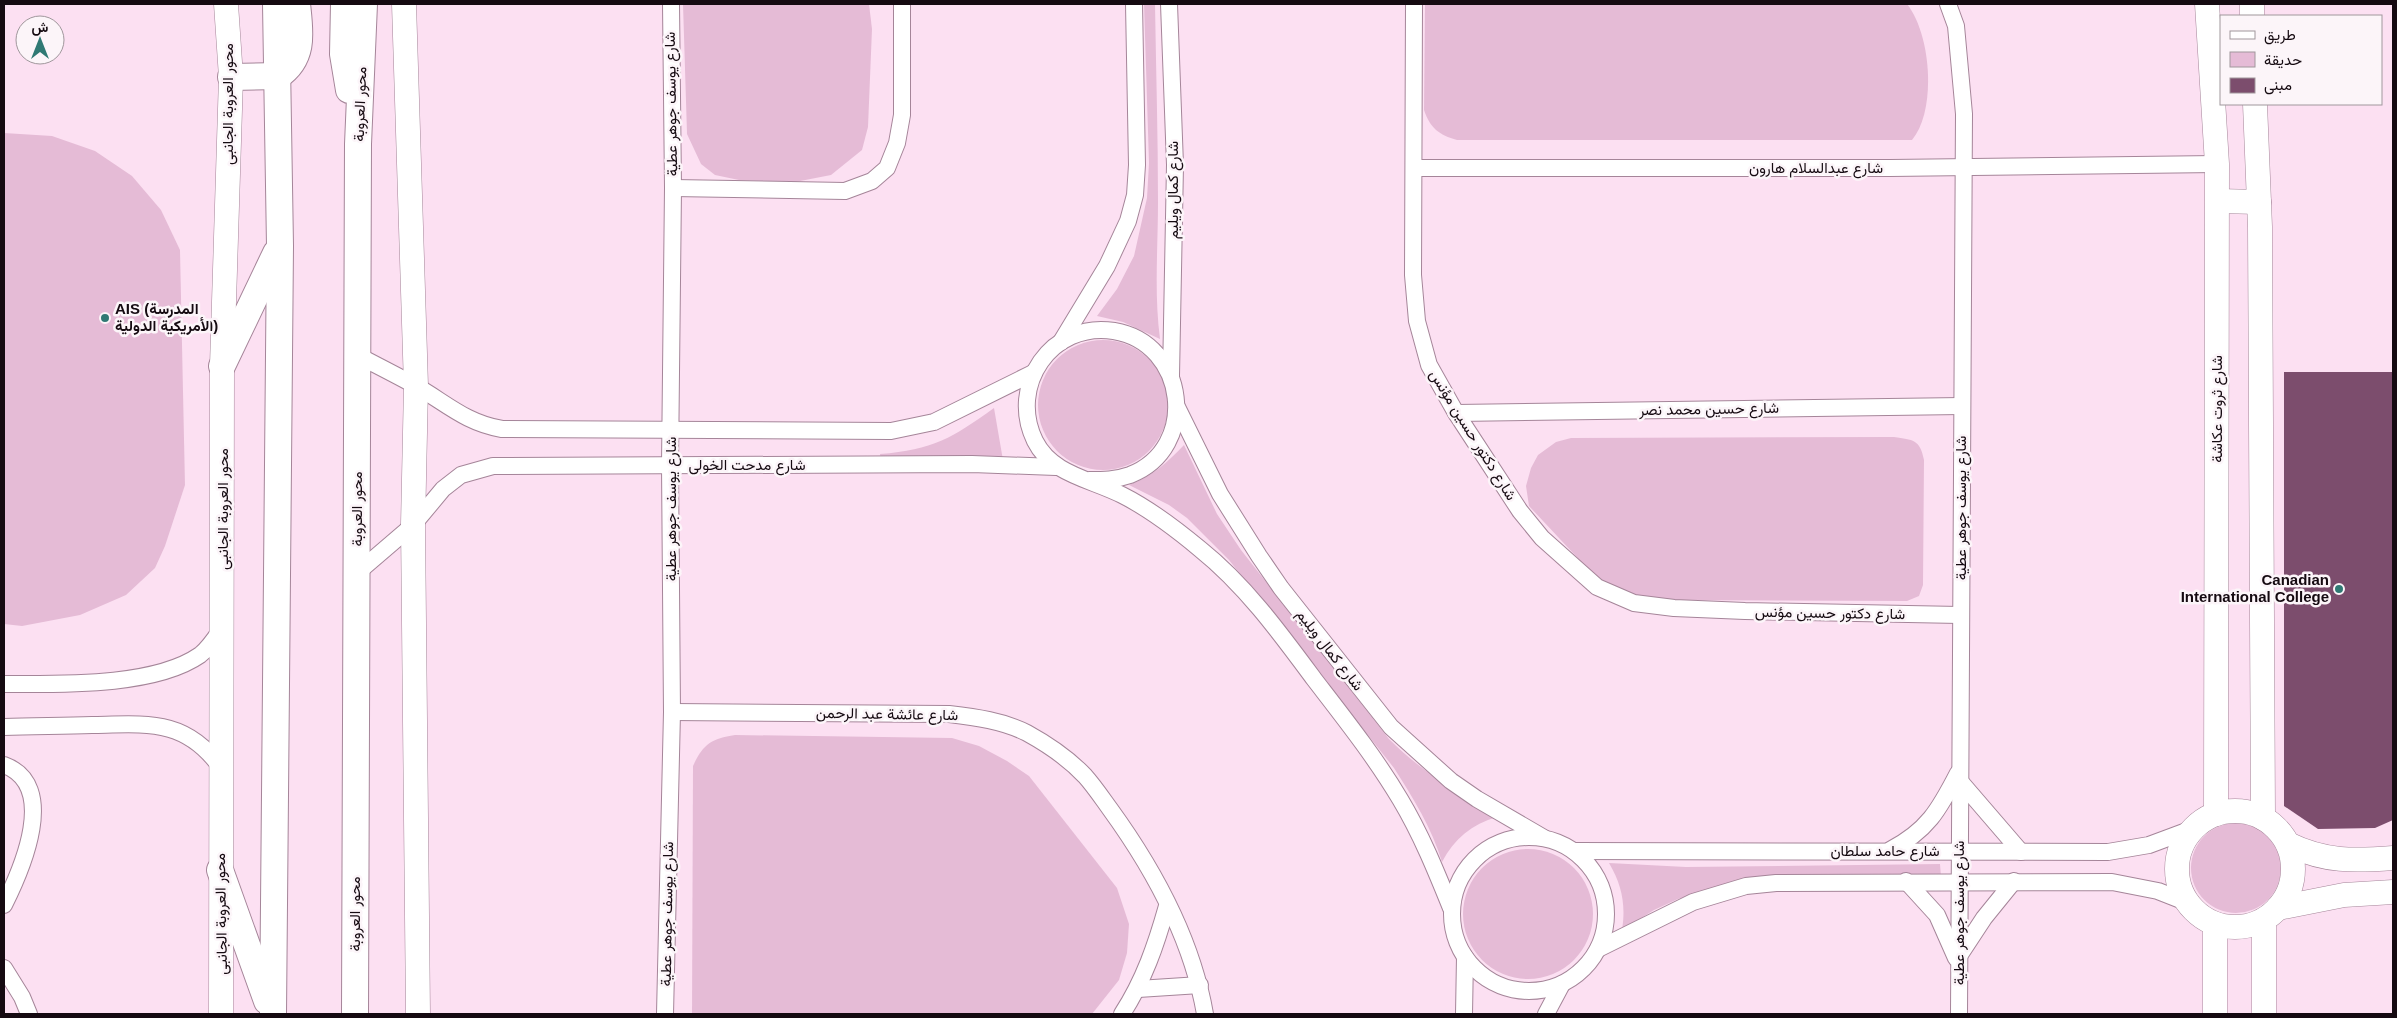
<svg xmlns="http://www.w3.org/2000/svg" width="2397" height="1018" viewBox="0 0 2397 1018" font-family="Helvetica,Vazirmatn,sans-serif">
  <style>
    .green { fill: #e5bbd6 }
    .building { fill: #7c4d6d }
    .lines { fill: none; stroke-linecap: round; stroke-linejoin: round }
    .street-casing { stroke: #a58599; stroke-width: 18 }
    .secondary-casing { stroke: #a58599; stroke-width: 25 }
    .primary-casing { stroke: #a58599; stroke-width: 28 }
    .street { stroke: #fff; stroke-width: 16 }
    .secondary { stroke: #fff; stroke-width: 24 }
    .primary { stroke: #fff; stroke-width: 26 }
    .poi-dot { fill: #307974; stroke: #fcf5f9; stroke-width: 2 }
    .labels { text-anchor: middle; stroke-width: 5; stroke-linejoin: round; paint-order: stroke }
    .street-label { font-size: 15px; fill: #150a11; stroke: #fcf5f9 }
    .poi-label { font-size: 15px; font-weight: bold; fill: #150a11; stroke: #fcf5f9; text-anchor: start }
  </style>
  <rect width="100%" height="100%" fill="#fce0f2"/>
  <g class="green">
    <path d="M 683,4 L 869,4 L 872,29 L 868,127 L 862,150 L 831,175 L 795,182 L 739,180 L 715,175 L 701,164 L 687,134 Z"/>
    <path d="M 1144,4 L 1155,4 C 1156,70 1158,136 1158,202 C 1158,248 1154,293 1160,339 L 1123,322 L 1097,316 L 1117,289 L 1134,256 L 1147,198 L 1149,163 Z"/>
    <path d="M 1425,4 L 1907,4 C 1931,34 1937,110 1912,140 L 1457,140 C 1439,135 1430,128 1424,110 Z"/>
    <path d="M 4,133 L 52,136 L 95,151 L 132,176 L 161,210 L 180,250 L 185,485 L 165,546 L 155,568 L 126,595 L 80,615 L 22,626 L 4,624 Z"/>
    <circle cx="1103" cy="405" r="65"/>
    <path d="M 994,408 L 1004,466 L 881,460 L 880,454 C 933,450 952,438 994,408 Z"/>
    <path d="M 1894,437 C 1913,440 1920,439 1924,460 L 1923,585 L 1919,596 L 1907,601 L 1655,600 L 1634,595 L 1608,585 L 1588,569 L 1529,506 L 1526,486 L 1531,468 L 1538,455 L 1556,442 L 1571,438 Z"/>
    <path d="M 1184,445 L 1217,514 L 1241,550 L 1389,739 C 1423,773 1457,792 1497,817 C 1472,824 1454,839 1442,862 C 1432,828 1413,798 1394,768 L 1229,560 L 1187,518 L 1169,505 L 1129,485 C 1152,476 1167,463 1184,445 Z"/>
    <path d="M 735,735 L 952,738 L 979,746 L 1007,761 L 1029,776 L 1117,888 L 1129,924 L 1127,953 L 1119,980 L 1092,1014 L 692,1014 L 693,766 C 703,744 711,739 735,735 Z"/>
    <circle cx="2236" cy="868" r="45"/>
    <circle cx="1528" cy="914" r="65"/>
    <path d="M 1609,863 L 1686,867 L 1940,864 L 1941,877 L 1726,884 L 1678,899 L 1654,910 L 1622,930 C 1626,905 1622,885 1609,863 Z"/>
  </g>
  <path class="building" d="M 2284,372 L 2393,372 L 2393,820 L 2375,828 L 2318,829 L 2284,806 Z"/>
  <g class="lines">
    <defs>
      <g id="street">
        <path d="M 1169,4 L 1175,165 L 1171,376"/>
        <path d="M 1414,4 L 1413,275 L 1417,321 L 1429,365 L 1456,413 L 1520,511 L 1542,538 L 1597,587 L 1634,603 L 1674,608 L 1745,611 L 1960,615"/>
        <path d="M 1948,4 L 1956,26 L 1964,114 L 1959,1014"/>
        <path d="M 1414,168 L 1890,168 L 2217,164"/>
        <path d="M 673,188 L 845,191 L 872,181 L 887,168 L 897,143 L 902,115 L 902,4"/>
        <path d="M 1061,342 L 1107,266 L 1128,221 L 1135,195 L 1137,165 L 1134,4"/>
        <path d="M 357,355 C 376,365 396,375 416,386 C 446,403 466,423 502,429 L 891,431 L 934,422 L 1033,373"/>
        <path d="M 1177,407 L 1220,494 L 1259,556 L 1281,588 L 1391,727 L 1451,781 L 1477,799 L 1544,838"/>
        <path d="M 1456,413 L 1962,406"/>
        <path d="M 1089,480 C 1103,480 1116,480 1130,475 C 1200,448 1187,343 1114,331 C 1051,321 1008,386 1035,441 C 1052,475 1091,479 1122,495 C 1150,509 1176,529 1200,549 C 1245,585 1280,633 1314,679 C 1344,718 1375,757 1400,799 C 1421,834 1436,871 1451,908"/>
        <path d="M 357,573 L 413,525 L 443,489 L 461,475 L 493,466 L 972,464 L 1056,467"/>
        <path d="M 4,684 C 60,684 154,687 200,655 C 209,648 216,637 222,628"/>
        <path d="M 672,712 L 949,714 C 975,717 1004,721 1027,733 C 1047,744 1069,759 1085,776 C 1094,786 1102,798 1110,809 C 1155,871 1192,939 1205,1014"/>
        <path d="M 4,727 C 33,726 62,726 92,725 C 146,724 186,718 221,768"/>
        <path d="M 4,765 C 59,785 22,869 4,905"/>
        <path d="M 1959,780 L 2021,852"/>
        <circle cx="1529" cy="914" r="77"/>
        <path d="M 1890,850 C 1927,831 1939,810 1958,773"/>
        <path d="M 1574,851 L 2108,852 L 2149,845 L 2192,829"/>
        <path d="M 1906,881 L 1937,915 L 1956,958"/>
        <path d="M 1598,949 L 1693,902 L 1746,886 L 1776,883 L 2112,882 L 2158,891 L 2186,902"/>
        <path d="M 1959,956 L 1984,918 L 2014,881"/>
        <path d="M 4,968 L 22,997 L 29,1014"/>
        <path d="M 1138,989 L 1200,985"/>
        <path d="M 665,1014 L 672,712 L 670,465 L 673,188 L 671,4"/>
        <path d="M 1122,1014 C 1144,980 1156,945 1167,906"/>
        <path d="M 1464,1014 L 1465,957"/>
        <path d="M 1546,1014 L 1562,984"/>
      </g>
      <g id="secondary">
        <path d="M 404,4 L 416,386 L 413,525 L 418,1014"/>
        <path d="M 2207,4 L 2217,164 L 2216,814"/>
        <path d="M 2252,4 L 2252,16"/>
        <path d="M 2255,104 L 2260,227 L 2263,818"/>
        <path d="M 2218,201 L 2259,202"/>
        <circle cx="2235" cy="869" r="58"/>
        <path d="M 2288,844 C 2325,862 2354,861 2393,858"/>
        <path d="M 2278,908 L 2344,895 L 2393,892"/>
        <path d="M 2215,924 L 2215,1014"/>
        <path d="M 221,1014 L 222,366 L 231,77 L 226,4"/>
        <path d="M 2264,1014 L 2264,920"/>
      </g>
      <g id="primary">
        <path d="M 344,4 L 343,54 L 349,90"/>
        <path d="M 231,77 L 278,76 C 305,58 300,32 297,4"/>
        <path d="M 222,366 L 276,253"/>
        <path d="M 220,870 L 267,1001"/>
        <path d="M 273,1014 L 280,246 L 276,4"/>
        <path d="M 355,1014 L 358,144 L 364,4"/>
      </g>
    </defs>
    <use href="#street" class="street-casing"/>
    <use href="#secondary" class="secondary-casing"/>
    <use href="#primary" class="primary-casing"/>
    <use href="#street" class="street"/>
    <use href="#secondary" class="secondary"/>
    <use href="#primary" class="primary"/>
  </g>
  <g class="poi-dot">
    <circle cx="105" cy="318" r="5"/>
    <circle cx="2339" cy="589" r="5"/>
  </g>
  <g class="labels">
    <g class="street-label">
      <text transform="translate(228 104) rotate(-90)" y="5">محور العروبة الجانبى</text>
      <text transform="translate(360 104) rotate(-88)" y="5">محور العروبة</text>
      <text transform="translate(671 104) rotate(-91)" y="5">شارع يوسف جوهر عطية</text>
      <text x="1816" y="173">شارع عبدالسلام هارون</text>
      <text transform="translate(1173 190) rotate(-90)" y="5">شارع كمال ويليم</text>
      <text transform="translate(1709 409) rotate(-1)" y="5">شارع حسين محمد نصر</text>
      <text transform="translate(2217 409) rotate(-90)" y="5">شارع ثروت عكاشة</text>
      <text transform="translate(1473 435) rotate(58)" y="5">شارع دكتور حسين مؤنس</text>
      <text x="747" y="470">شارع مدحت الخولى</text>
      <text transform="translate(1961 508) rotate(-90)" y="5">شارع يوسف جوهر عطية</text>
      <text transform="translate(223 509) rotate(-90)" y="5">محور العروبة الجانبى</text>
      <text transform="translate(357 509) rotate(-90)" y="5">محور العروبة</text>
      <text transform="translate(671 509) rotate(-90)" y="5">شارع يوسف جوهر عطية</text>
      <text transform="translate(1830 613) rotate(1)" y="5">شارع دكتور حسين مؤنس</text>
      <text transform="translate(1330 650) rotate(52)" y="5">شارع كمال ويليم</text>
      <text transform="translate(887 714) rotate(1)" y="5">شارع عائشة عبد الرحمن</text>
      <text x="1885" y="856">شارع حامد سلطان</text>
      <text transform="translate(1959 913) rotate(-90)" y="5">شارع يوسف جوهر عطية</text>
      <text transform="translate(221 914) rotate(-91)" y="5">محور العروبة الجانبى</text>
      <text transform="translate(355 914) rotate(-90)" y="5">محور العروبة</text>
      <text transform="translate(667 914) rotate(-89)" y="5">شارع يوسف جوهر عطية</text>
    </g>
    <g class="poi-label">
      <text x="115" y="314">AIS (المدرسة<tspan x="115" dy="17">الأمريكية الدولية)</tspan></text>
      <text x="2329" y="585" text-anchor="end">Canadian<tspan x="2329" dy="17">International College</tspan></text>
    </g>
  </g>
  <rect width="2397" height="1018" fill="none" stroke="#150a11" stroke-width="10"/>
  <rect x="2220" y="15" width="162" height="90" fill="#fcf5f9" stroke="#a0979c"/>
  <rect x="2230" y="31" width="25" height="8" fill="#ffffff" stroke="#a0979c"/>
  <text x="2264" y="40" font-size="15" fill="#150a11">طريق</text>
  <rect x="2230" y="52" width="25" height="15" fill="#e5bbd6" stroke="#a0979c"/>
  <text x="2264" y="65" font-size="15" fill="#150a11">حديقة</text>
  <rect x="2230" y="78" width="25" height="15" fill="#7c4d6d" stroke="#a0979c"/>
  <text x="2264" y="90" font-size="15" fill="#150a11">مبنى</text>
  <g transform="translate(40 40)"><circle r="24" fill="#fcf5f9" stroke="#a0979c"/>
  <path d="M0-4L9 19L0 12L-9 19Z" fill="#307974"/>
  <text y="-8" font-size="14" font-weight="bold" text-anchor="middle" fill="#150a11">ش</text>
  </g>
</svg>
